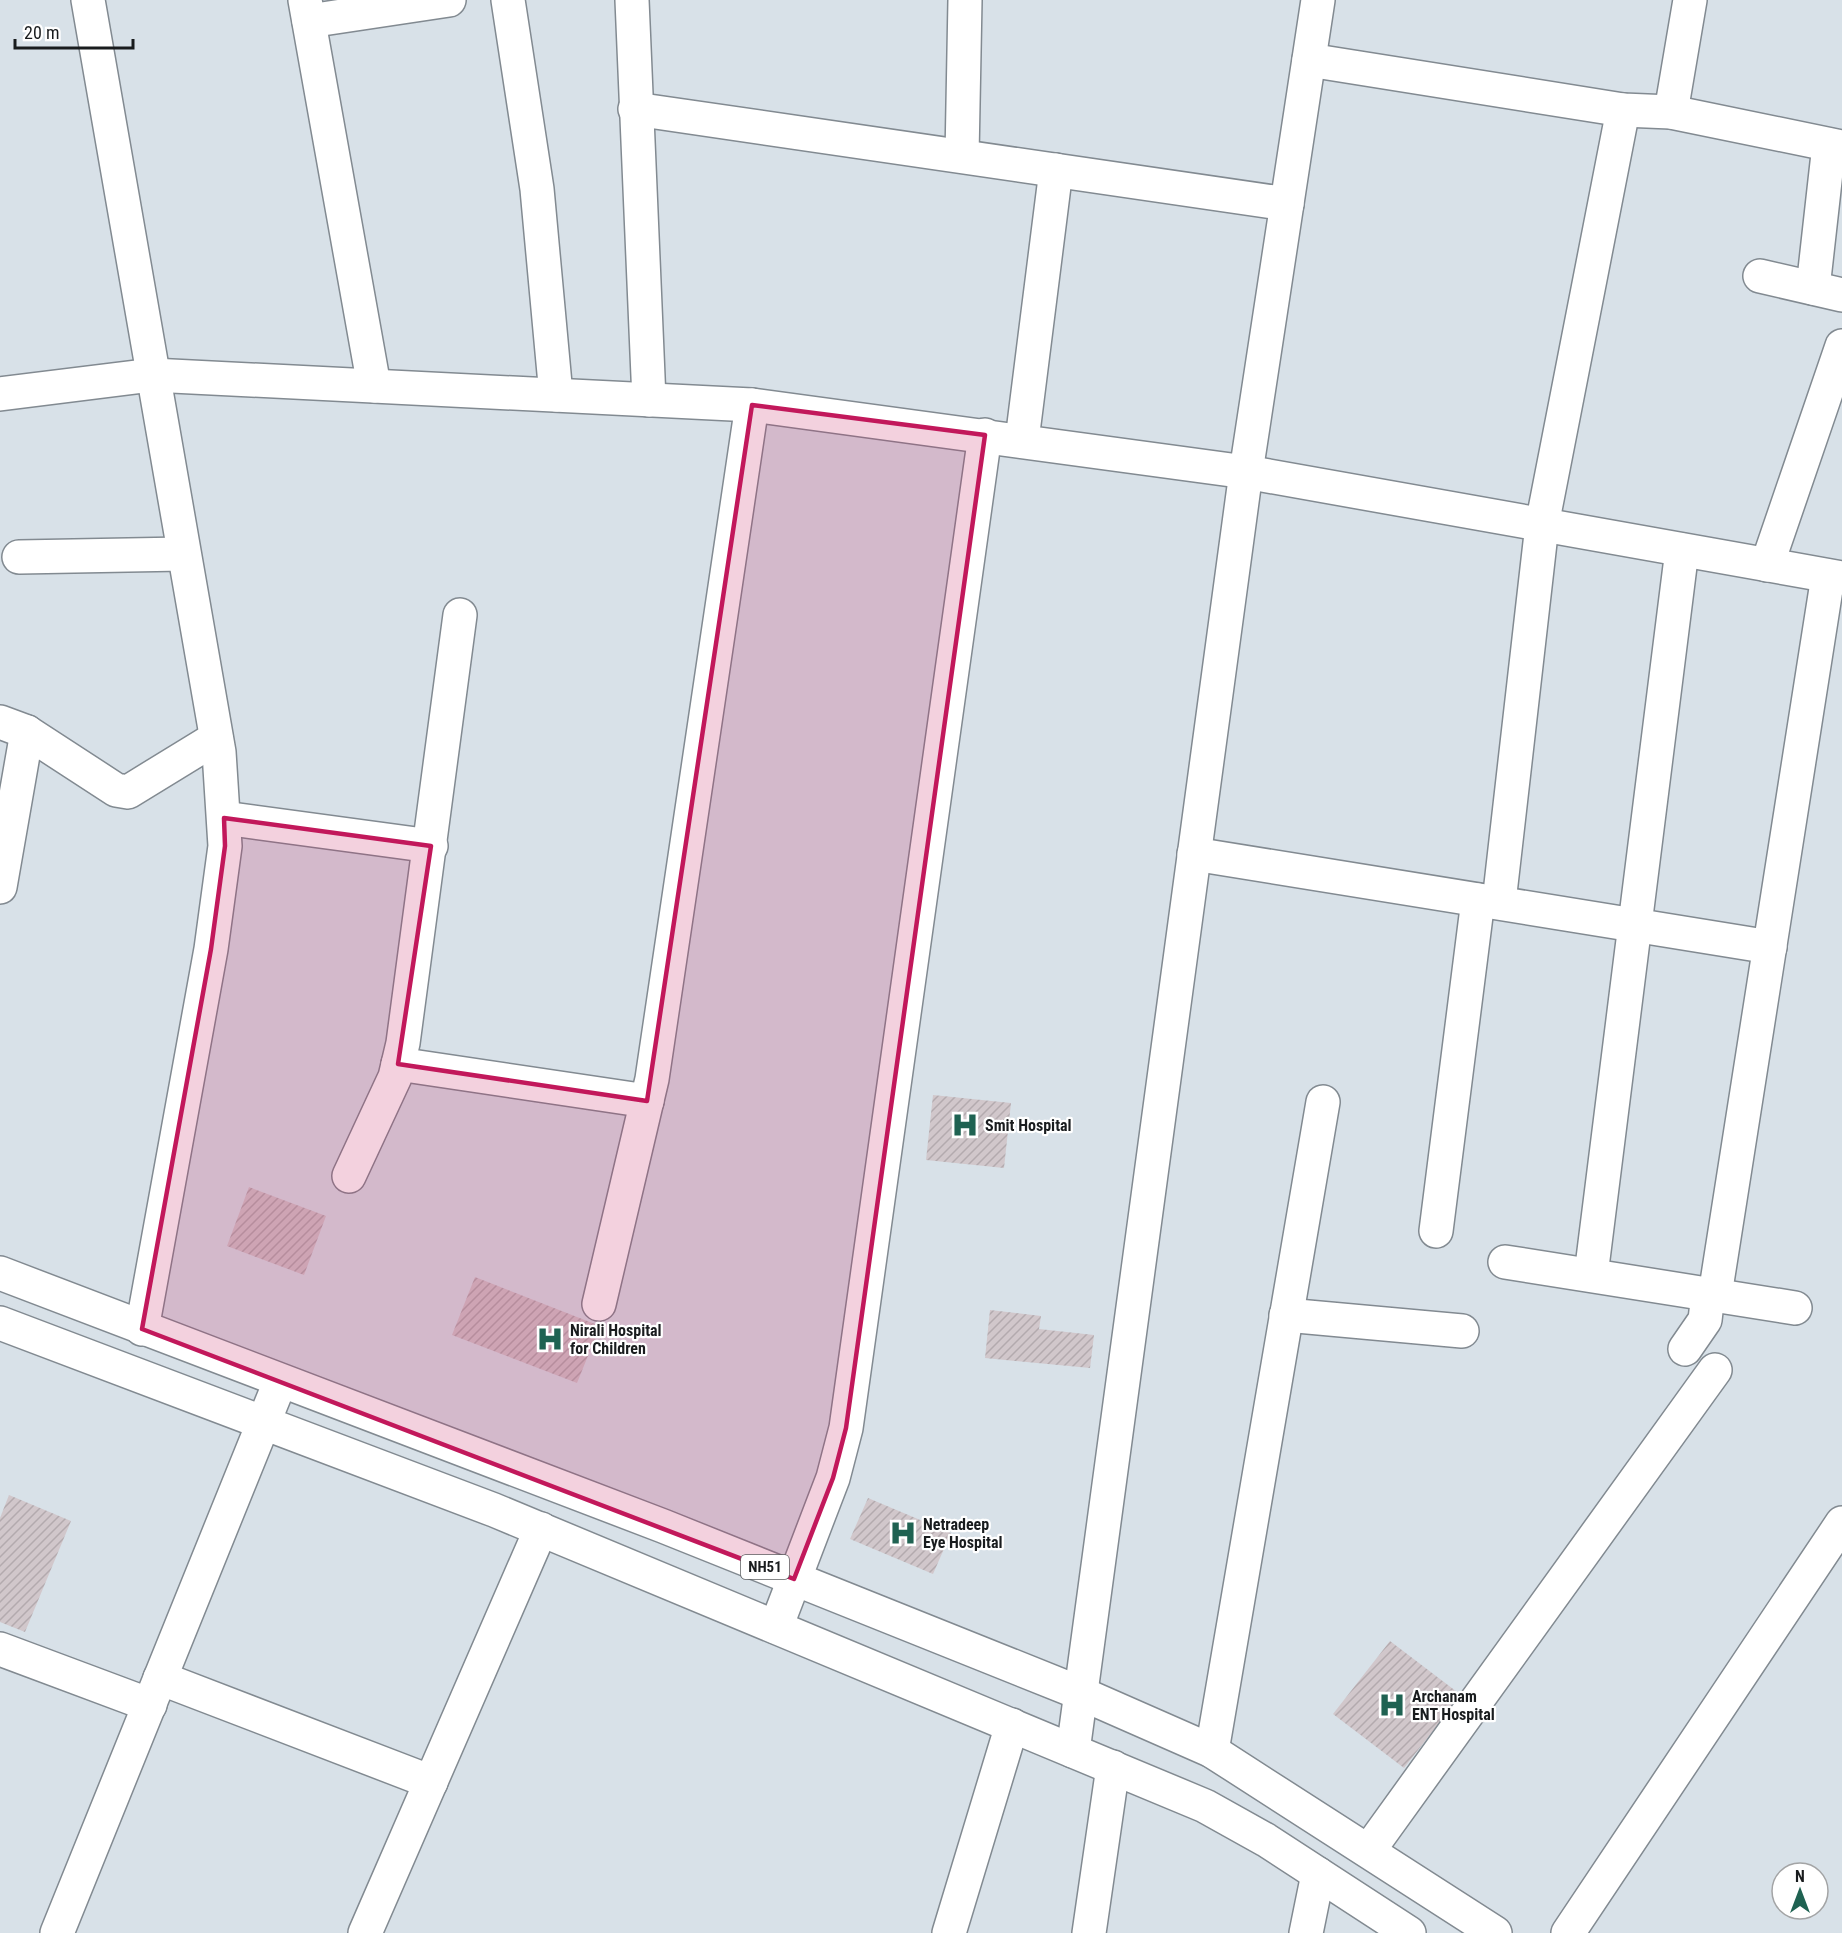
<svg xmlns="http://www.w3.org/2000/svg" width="1842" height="1933" viewBox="0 0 1842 1933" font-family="'Roboto Condensed',sans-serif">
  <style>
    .building { fill: url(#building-hatch) }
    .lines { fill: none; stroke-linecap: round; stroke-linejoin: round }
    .minor-casing { stroke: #828a91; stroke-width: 36 }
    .highway-casing { stroke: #828a91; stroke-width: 36 }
    .minor { stroke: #fff; stroke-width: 33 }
    .highway { stroke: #fff; stroke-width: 33 }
    .marked { fill: #c2185b; fill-opacity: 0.2; stroke: #c2185b; stroke-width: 4.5; stroke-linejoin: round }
    .labels { text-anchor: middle; stroke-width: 4.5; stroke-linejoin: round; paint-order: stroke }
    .shield { fill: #fff; stroke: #5e6062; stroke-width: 1.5 }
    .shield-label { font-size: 15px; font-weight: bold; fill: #191c1e }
    .poi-label { font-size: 16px; font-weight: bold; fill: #191c1e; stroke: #fff; text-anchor: start }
  </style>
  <defs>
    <pattern id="building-hatch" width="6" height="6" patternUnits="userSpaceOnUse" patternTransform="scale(1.5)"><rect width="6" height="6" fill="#d1c7cb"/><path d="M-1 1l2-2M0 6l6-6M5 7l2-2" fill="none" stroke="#b3aaae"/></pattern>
  </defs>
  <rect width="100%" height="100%" fill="#d8e1e8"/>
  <g class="building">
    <path d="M 933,1095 L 1011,1103 L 1004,1168 L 926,1160 Z"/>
    <path d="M 249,1187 L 326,1216 L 304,1275 L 227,1246 Z"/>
    <path d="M 475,1277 L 600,1326 L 577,1383 L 452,1335 Z"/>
    <path d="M 990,1310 L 1041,1316 L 1039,1329 L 1094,1335 L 1090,1368 L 985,1358 Z"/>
    <path d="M 9,1495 L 71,1521 L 25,1632 L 0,1622 L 0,1518 Z"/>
    <path d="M 868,1498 L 951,1533 L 933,1574 L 850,1539 Z"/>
    <path d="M 1390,1641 L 1461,1695 L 1404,1768 L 1333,1714 Z"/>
  </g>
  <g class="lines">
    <defs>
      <g id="minor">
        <path d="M 88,0 L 219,752 L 225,846 L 211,949 L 142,1329"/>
        <path d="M 305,0 L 374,386"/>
        <path d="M 508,0 L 537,189 L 556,395"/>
        <path d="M 632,0 L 649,400"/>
        <path d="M 309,21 L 449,0"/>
        <path d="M 1309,60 L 1623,110 L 1671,112 L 1842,147"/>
        <path d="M 635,109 L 1287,204"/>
        <path d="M 1671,112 L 1690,0"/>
        <path d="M 962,156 L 965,0"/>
        <path d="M 1760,276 L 1842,295"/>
        <path d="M 1813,288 L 1829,145"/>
        <path d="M 0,394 L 152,375 L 752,405 L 1246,472 L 1842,578"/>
        <path d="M 1022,440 L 1056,170"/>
        <path d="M 19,557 L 183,554"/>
        <path d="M 1767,565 L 1842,346"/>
        <path d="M 0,722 L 27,732 L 116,790 L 128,792 L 216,738"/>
        <path d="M 224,818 L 431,846"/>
        <path d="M 1194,854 L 1770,947"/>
        <path d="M 0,887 L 27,732"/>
        <path d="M 1499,902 L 1542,525 L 1623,110"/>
        <path d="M 398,1064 L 647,1101"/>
        <path d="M 349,1176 L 395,1077 L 403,1043 L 460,615"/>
        <path d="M 1436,1231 L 1478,900"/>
        <path d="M 1505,1262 L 1795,1308"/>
        <path d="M 1591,1275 L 1682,550"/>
        <path d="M 1715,1295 L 1828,576"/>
        <path d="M 599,1304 L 652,1079 L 752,405"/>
        <path d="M 1286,1315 L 1462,1331"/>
        <path d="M 1685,1349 L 1705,1320 L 1708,1294"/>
        <path d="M 776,1627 L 833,1478 L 846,1428 L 985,435"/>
        <path d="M 0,1649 L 150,1705"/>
        <path d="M 160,1678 L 431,1782"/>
        <path d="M 1073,1751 L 1246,472 L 1318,0"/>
        <path d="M 1212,1751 L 1323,1102"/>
        <path d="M 1369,1850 L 1715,1370"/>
        <path d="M 57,1933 L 280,1382"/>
        <path d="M 365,1933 L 541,1529"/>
        <path d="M 949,1933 L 1012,1725"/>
        <path d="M 1089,1933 L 1113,1767"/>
        <path d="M 1306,1933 L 1318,1874"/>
        <path d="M 1568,1933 L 1842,1523"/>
      </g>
      <g id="highway">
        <path d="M 0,1273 L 663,1526 L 1080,1693 L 1212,1751 L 1495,1933"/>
        <path d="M 0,1323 L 494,1510 L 1205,1806 L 1266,1840 L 1409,1933"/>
      </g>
    </defs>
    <use href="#minor" class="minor-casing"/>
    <use href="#highway" class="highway-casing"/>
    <use href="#minor" class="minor"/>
    <use href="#highway" class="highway"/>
  </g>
  <path class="marked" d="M 752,405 L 985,435 L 846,1428 L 833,1478 L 794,1579 L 142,1329 L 211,949 L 225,846 L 224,818 L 431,846 L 398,1064 L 647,1101 Z"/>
  <defs>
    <symbol id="hospital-bare" viewBox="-9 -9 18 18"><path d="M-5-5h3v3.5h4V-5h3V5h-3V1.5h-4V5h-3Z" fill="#1f6252" stroke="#fff" stroke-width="2.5" paint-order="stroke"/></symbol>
  </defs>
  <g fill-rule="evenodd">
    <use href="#hospital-bare" x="946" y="1106" width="38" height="38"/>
    <use href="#hospital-bare" x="531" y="1320" width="38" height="38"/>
    <use href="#hospital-bare" x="884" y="1514" width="38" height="38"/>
    <use href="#hospital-bare" x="1373" y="1686" width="38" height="38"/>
  </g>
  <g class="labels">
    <rect class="shield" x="741" y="1555" width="48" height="24" rx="4.5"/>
    <g class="shield-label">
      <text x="765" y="1572">NH51</text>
    </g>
    <g class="poi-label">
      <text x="985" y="1131">Smit Hospital</text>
      <text x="570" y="1336">Nirali Hospital<tspan x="570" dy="18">for Children</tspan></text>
      <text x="923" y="1530">Netradeep<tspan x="923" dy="18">Eye Hospital</tspan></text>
      <text x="1412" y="1702">Archanam<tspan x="1412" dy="18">ENT Hospital</tspan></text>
    </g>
  </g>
  <g transform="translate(1800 1891)"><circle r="28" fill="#ffffff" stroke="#a3a4a5" stroke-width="1.5"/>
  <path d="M0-4.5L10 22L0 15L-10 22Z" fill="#1f6252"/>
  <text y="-9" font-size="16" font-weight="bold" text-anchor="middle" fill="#191c1e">N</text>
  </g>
  <path d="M15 39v9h118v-9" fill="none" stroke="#191c1e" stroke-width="3"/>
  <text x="24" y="39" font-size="18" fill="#191c1e" stroke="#ffffff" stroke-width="4.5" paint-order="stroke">20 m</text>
</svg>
